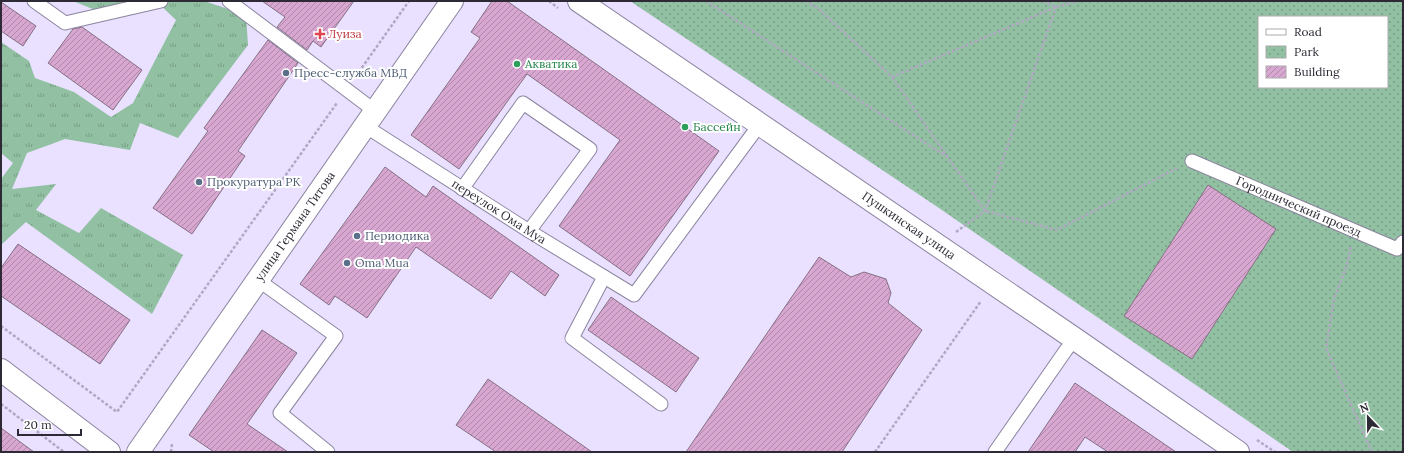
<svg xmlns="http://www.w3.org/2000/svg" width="1404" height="453" viewBox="0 0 1404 453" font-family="Lora,serif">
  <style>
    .grass { fill: url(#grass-tufts) }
    .park { fill: url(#park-dots); fill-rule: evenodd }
    .building { fill: url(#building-hatch); stroke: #877084 }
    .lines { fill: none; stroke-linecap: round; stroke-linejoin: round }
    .service-casing { stroke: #8b849f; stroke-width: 15 }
    .minor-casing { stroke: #8b849f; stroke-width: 24 }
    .tertiary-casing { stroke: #8b849f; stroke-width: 24 }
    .secondary-casing { stroke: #8b849f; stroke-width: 24 }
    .path { stroke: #afa9c1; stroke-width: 2.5; stroke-dasharray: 3 2; stroke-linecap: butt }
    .service { stroke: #fff; stroke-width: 13 }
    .minor { stroke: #fff; stroke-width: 22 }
    .tertiary { stroke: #fff; stroke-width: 22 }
    .secondary { stroke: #fff; stroke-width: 22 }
    .health-dot { fill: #e0444e; stroke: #fff; stroke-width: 1.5 }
    .leisure-dot { fill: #2e9e5b; stroke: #fff; stroke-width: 1.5 }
    .service-dot { fill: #5c6f8a; stroke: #fff; stroke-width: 1.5 }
    .labels { text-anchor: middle; stroke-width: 4; stroke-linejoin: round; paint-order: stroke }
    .health-label { font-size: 12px; fill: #be3a42; stroke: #fff; text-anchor: start }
    .leisure-label { font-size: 12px; fill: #27864d; stroke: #fff; text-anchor: start }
    .service-label { font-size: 12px; fill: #4e5e75; stroke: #fff; text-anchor: start }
    .street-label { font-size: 12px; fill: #2d2a35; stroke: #fff }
  </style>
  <defs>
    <pattern id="grass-tufts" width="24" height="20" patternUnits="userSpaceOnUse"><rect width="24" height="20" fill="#91c1a2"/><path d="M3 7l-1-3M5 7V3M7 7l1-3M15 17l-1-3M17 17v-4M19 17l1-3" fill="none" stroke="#779d85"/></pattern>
    <pattern id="park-dots" width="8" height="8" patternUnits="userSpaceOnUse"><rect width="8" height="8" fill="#91c1a2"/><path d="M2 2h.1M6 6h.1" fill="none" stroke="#779d85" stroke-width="1.8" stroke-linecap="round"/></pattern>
    <pattern id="building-hatch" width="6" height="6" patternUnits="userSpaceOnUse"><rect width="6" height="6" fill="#d7a7d1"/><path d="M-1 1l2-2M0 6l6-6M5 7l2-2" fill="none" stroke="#af88aa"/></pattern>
  </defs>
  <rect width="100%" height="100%" fill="#e9e1ff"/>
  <g class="grass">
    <path d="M 73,1 L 148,1 L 100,12 Z"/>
    <path d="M 156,1 L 204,1 L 246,15 L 248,45 L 178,138 L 140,123 L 130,150 L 65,139 L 27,153 L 12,189 L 56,184 L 36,210 L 79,233 L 101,208 L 183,255 L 152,314 L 26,222 L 1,245 L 1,179 L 13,163 L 1,153 L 1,42 L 29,61 L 35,78 L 74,92 L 111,117 L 133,103 L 176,20 Z"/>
  </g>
  <path class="park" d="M 630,1 L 1403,1 L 1403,452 L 1293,452 L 936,206 ZM 1259,17 L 1387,17 L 1387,87 L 1259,87 Z"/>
  <g class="building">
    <path d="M 262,1 L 354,1 L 321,47 L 313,41 L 307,50 L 277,27 L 285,17 Z"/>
    <path d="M 492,1 L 507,1 L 719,151 L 630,276 L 559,226 L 620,140 L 527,74 L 459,169 L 411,135 L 480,38 L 471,32 Z"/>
    <path d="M 1,2 L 36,26 L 23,46 L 1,31 Z"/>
    <path d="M 82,27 L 142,70 L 113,110 L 48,63 L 73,29 Z"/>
    <path d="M 268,40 L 298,63 L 238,151 L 245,156 L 192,234 L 153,208 L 208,131 L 204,128 Z"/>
    <path d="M 385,167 L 426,197 L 433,186 L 559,275 L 545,296 L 511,271 L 491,299 L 416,247 L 367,318 L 335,296 L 329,305 L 300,284 Z"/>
    <path d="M 1208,185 L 1276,229 L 1192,359 L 1124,316 Z"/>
    <path d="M 18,244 L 130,320 L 100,364 L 1,296 L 1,268 Z"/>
    <path d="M 819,257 L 851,277 L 864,272 L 886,279 L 891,293 L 888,303 L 922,330 L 842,452 L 686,452 Z"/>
    <path d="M 611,297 L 699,358 L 676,392 L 588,330 Z"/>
    <path d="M 262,330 L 297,353 L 247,424 L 288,452 L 214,452 L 189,435 Z"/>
    <path d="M 488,379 L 592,452 L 496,452 L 456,425 Z"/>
    <path d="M 1075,383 L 1176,452 L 1108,452 L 1085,437 L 1075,452 L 1028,452 Z"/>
    <path d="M 1,428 L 34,452 L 1,452 Z"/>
  </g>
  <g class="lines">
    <defs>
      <g id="service">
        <path d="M 34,1 L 65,23 L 161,1"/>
        <path d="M 229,1 L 375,111"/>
        <path id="s1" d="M 365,126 L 529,231 L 634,295 L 760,124"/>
        <path id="s2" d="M 1192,161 L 1397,249 L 1403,242"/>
        <path d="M 462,189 L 523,103 L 590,149 L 529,231"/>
        <path d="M 604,277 L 572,338 L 661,404"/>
        <path d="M 258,280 L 336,336 L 280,413 L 328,452"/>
        <path d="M 995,452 L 1066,350 L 1075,339"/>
      </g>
      <g id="minor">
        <path id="s3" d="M 138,452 L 452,1"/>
      </g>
      <g id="tertiary">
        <path id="s4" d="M 579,1 L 1075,339 L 1238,452"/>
      </g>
      <path id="secondary" d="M 1,370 L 109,452"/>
    </defs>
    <use href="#service" class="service-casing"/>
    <use href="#minor" class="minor-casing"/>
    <use href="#tertiary" class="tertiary-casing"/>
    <use href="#secondary" class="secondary-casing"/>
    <g class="path">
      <path d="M 549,1 L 558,8"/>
      <path d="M 706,1 L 947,157"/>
      <path d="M 806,1 L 820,10 L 892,77 L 985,211 L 1057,230 L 1177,168"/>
      <path d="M 1043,1 L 1056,7 L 1078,1"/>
      <path d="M 356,76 L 409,1"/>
      <path d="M 892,77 L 1056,7"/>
      <path d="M 956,232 L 985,211 L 1056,7"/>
      <path d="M 1351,247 L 1347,265 L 1334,299 L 1326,348 L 1372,452"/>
      <path d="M 1,326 L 117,412 L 337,103"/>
      <path d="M 1,404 L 64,452"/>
      <path d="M 1257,440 L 1275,452"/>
      <path d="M 171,452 L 172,444"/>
      <path d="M 875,452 L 981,301"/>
    </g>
    <use href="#service" class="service"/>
    <use href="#minor" class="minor"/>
    <use href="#tertiary" class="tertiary"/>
    <use href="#secondary" class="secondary"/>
  </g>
  <path class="health-dot" d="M318 28h4v4h4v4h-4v4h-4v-4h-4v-4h4z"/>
  <g class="leisure-dot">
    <circle cx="517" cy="64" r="4"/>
    <circle cx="685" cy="127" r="4"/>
  </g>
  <g class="service-dot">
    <circle cx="286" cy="73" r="4"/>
    <circle cx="199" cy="182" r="4"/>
    <circle cx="357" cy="236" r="4"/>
    <circle cx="347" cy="263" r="4"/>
  </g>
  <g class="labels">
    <g class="health-label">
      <text x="328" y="38">Луиза</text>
    </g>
    <g class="leisure-label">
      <text x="525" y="68">Акватика</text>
      <text x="693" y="131">Бассейн</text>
    </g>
    <g class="service-label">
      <text x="294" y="77">Пресс-служба МВД</text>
      <text x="207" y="186">Прокуратура РК</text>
      <text x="365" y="240">Периодика</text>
      <text x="355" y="267">Oma Mua</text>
    </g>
    <g class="street-label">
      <text dy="4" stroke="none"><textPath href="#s2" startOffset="116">Городнический проезд</textPath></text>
      <text dy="4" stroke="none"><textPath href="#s1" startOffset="159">переулок Ома Муа</textPath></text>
      <text dy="4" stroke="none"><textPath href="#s4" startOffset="399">Пушкинская улица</textPath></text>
      <text dy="4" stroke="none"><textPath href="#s3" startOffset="275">улица Германа Титова</textPath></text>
    </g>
  </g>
  <rect width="1404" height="453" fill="none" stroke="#2d2a35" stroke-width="4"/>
  <rect x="1258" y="16" width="130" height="72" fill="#ffffff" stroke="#abaaae"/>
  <rect x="1266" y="29" width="20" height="6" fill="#ffffff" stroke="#abaaae"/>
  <text x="1294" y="36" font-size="12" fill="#2d2a35">Road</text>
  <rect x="1266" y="46" width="20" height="12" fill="url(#park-dots)" stroke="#abaaae"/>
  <text x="1294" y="56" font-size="12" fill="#2d2a35">Park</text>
  <rect x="1266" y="66" width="20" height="12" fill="url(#building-hatch)" stroke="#abaaae"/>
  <text x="1294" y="76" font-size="12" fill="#2d2a35">Building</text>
  <g transform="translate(1368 417) rotate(338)" stroke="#ffffff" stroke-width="3" paint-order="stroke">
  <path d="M0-3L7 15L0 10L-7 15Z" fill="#2d2a35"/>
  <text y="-6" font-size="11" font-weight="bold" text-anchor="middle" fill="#2d2a35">N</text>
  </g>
  <path d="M18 429v6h63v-6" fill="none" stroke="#2d2a35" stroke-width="2"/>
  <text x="24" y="429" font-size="12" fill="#2d2a35" stroke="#ffffff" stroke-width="3" paint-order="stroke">20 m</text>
</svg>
